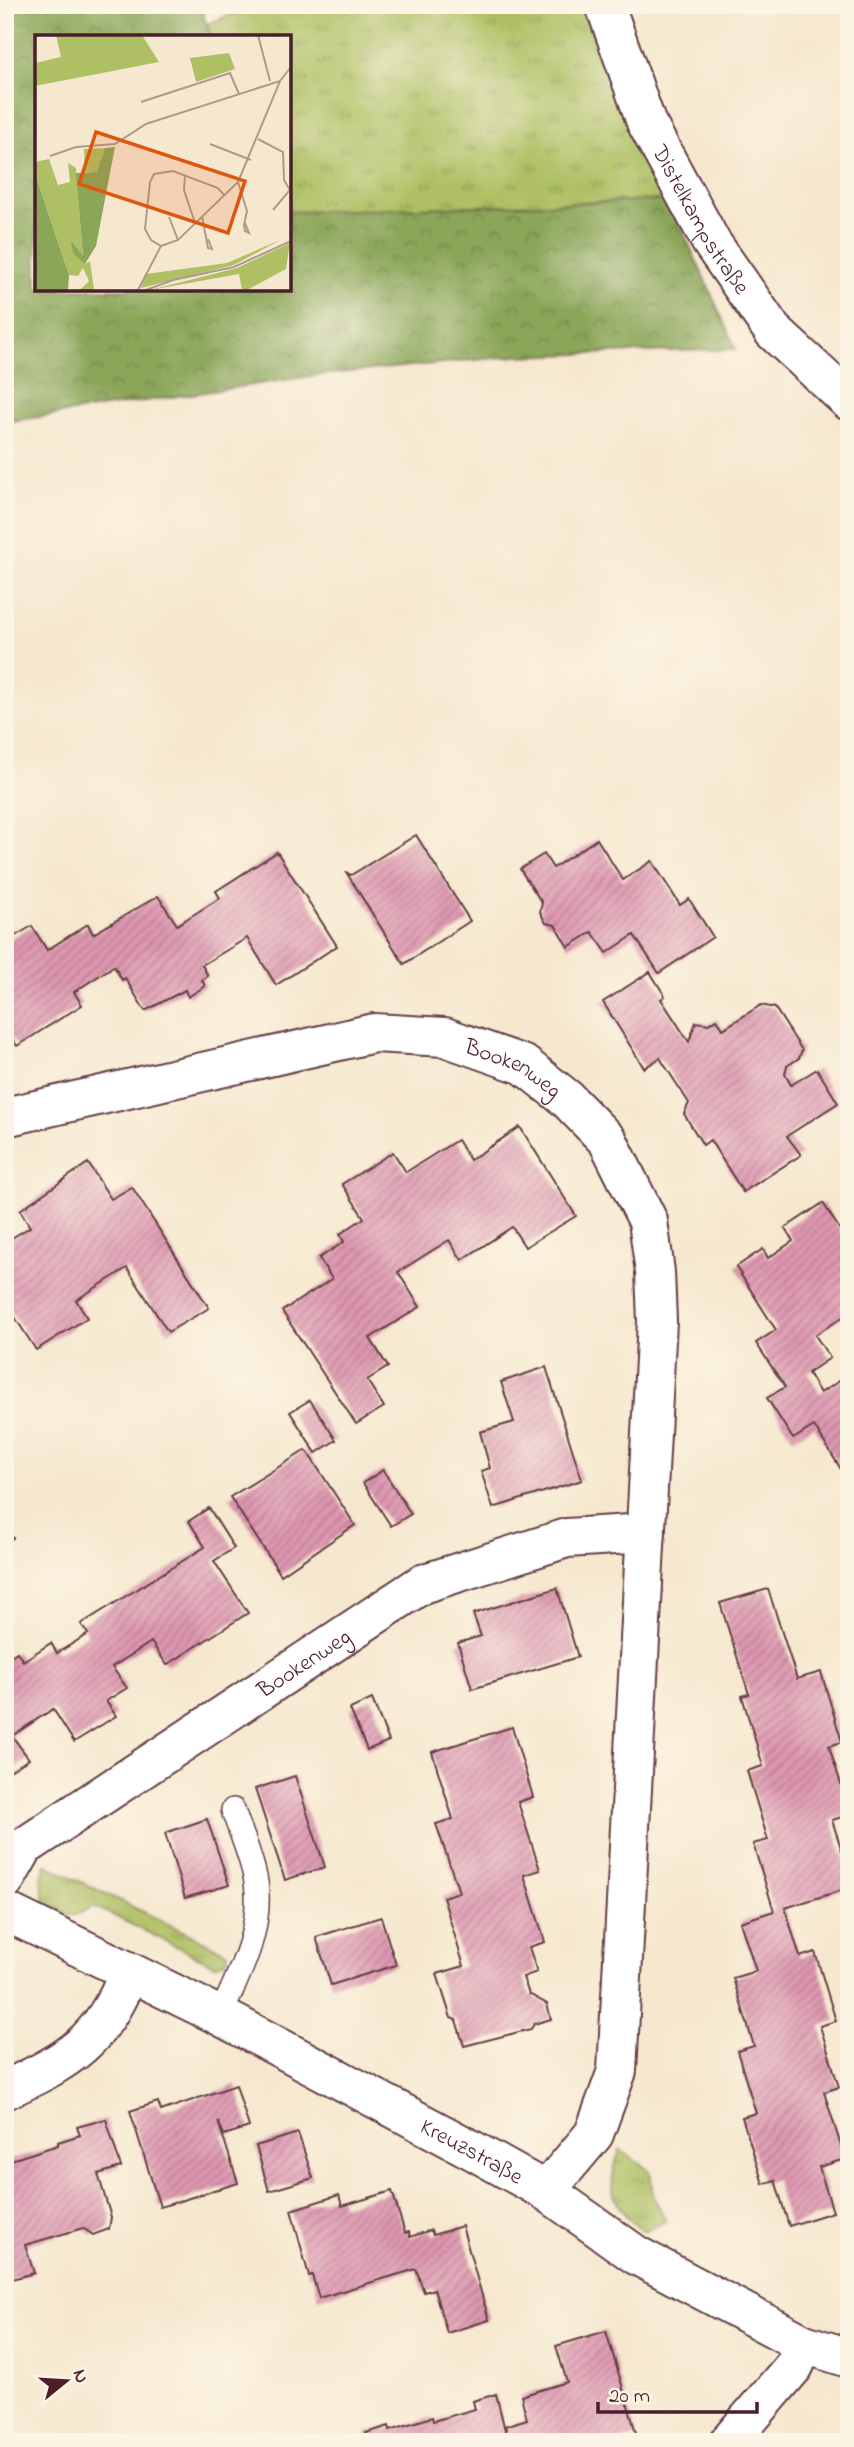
<svg xmlns="http://www.w3.org/2000/svg" width="854" height="2447" viewBox="0 0 854 2447" font-family="'Indie Flower',sans-serif">
  <style>
    .grass { fill: url(#grass-tufts); stroke: #7c7047; stroke-width: 2 }
    .forest { fill: url(#forest-crowns); stroke: #6a6242; stroke-width: 2 }
    .building { fill: url(#building-hatch) }
    .lines { fill: none; stroke-linecap: round; stroke-linejoin: round }
    .service-casing { stroke: #643d44; stroke-width: 26 }
    .minor-casing { stroke: #643d44; stroke-width: 42 }
    .service { stroke: #fff; stroke-width: 23 }
    .minor { stroke: #fff; stroke-width: 38 }
    .labels { text-anchor: middle; stroke-width: 5; stroke-linejoin: round; paint-order: stroke }
    .street-label { font-size: 23px; fill: #4a1f2b; stroke: #fcf5e5 }
    .inset-road { fill: none; stroke: #b1988d; stroke-width: 2 }
    .view { fill: #e0560e; fill-opacity: 0.15; stroke: #e0560e; stroke-width: 3.5 }
    .inset-edge { fill: none; stroke: #4a1f2b; stroke-width: 3.5 }
  </style>
  <defs>
    <pattern id="grass-tufts" width="24" height="20" patternUnits="userSpaceOnUse" patternTransform="scale(1.75)"><rect width="24" height="20" fill="#aec063"/><path d="M3 7l-1-3M5 7V3M7 7l1-3M15 17l-1-3M17 17v-4M19 17l1-3" fill="none" stroke="#909b52"/></pattern>
    <pattern id="forest-crowns" width="20" height="18" patternUnits="userSpaceOnUse" patternTransform="scale(1.75)"><rect width="20" height="18" fill="#8aa659"/><path d="M2 6a3 3 0 1 1 6 0M12 15a3 3 0 1 1 6 0" fill="none" stroke="#73874a"/></pattern>
    <pattern id="building-hatch" width="6" height="6" patternUnits="userSpaceOnUse" patternTransform="scale(1.75)"><rect width="6" height="6" fill="#de98b1"/><path d="M-1 1l2-2M0 6l6-6M5 7l2-2" fill="none" stroke="#b67b90"/></pattern>
  </defs>
  <rect width="100%" height="100%" fill="#fcf5e5"/>
  <filter id="ink" filterUnits="userSpaceOnUse"><feTurbulence type="fractalNoise" baseFrequency=".0143" numOctaves="2"/><feDisplacementMap in="SourceGraphic" scale="14" xChannelSelector="R" yChannelSelector="G"/><feConvolveMatrix kernelMatrix="1 2 1 2 8 2 1 2 1" color-interpolation-filters="sRGB"/></filter>
  <filter id="wash" filterUnits="userSpaceOnUse"><feTurbulence type="fractalNoise" baseFrequency=".00686" numOctaves="4" result="noise"/><feDisplacementMap in="SourceGraphic" scale="28" xChannelSelector="R" yChannelSelector="G"/><feGaussianBlur stdDeviation="1.57" result="paint"/><feColorMatrix in="noise" values="0 0 0 0 0 0 0 0 0 0 0 0 0 0 0 0 0 1.4 0 .05"/><feComposite in="paint" operator="in"/></filter>
  <g filter="url(#wash)">
    <rect width="100%" height="100%" fill="#f6e8cf"/>
    <g class="grass">
      <path d="M 257,5 L 583,5 L 588,22 L 669,200 L 289,212 L 289,37 L 211,37 L 207,24 Z"/>
      <path d="M 46,1865 L 228,1953 L 227,1961 L 214,1965 L 94,1906 L 74,1916 L 45,1903 L 41,1880 Z"/>
      <path d="M 620,2150 L 650,2171 L 653,2195 L 666,2221 L 644,2232 C 612,2206 605,2189 620,2150 Z"/>
    </g>
    <path class="forest" d="M 5,5 L 200,5 L 211,37 L 37,37 L 37,289 L 289,289 L 289,212 L 669,200 L 736,349 L 516,356 L 318,375 L 5,422 Z"/>
    <g id="blocks">
      <g class="building">
        <path d="M 416,835 L 470,921 L 404,964 L 346,872 L 351,875 Z"/>
        <path d="M 597,839 L 623,880 L 652,861 L 680,905 L 689,899 L 713,937 L 659,973 L 634,935 L 607,953 L 592,932 L 568,947 L 555,925 L 546,923 L 540,912 L 542,903 L 520,869 L 544,854 L 553,868 Z"/>
        <path d="M 277,852 L 337,946 L 276,985 L 247,938 L 202,965 L 208,976 L 202,980 L 205,986 L 188,997 L 185,990 L 145,1011 L 125,978 L 122,980 L 114,966 L 74,992 L 82,1005 L 17,1046 L 5,1028 L 5,942 L 32,926 L 47,950 L 88,924 L 93,934 L 158,896 L 177,925 L 220,898 L 216,891 Z"/>
        <path d="M 650,972 L 665,996 L 661,999 L 689,1042 L 696,1022 L 709,1024 L 717,1019 L 723,1029 L 761,1005 L 775,1008 L 802,1050 L 799,1058 L 787,1066 L 785,1074 L 791,1085 L 817,1069 L 838,1103 L 787,1136 L 801,1155 L 743,1192 L 710,1140 L 703,1145 L 684,1114 L 689,1103 L 660,1058 L 644,1068 L 603,1002 Z"/>
        <path d="M 520,1127 L 576,1216 L 525,1247 L 512,1227 L 462,1260 L 449,1240 L 398,1272 L 420,1307 L 370,1338 L 388,1367 L 367,1380 L 384,1407 L 356,1424 L 282,1311 L 332,1279 L 319,1258 L 344,1242 L 340,1234 L 364,1218 L 342,1184 L 393,1152 L 406,1172 L 457,1140 L 470,1160 Z"/>
        <path d="M 88,1163 L 111,1199 L 132,1187 L 209,1308 L 168,1332 L 127,1268 L 76,1300 L 87,1318 L 36,1350 L 5,1302 L 5,1242 L 30,1227 L 20,1210 Z"/>
        <path d="M 823,1203 L 849,1244 L 849,1313 L 815,1335 L 830,1358 L 808,1373 L 820,1393 L 849,1375 L 849,1482 L 814,1426 L 793,1439 L 767,1398 L 785,1387 L 756,1343 L 776,1330 L 736,1267 L 763,1249 L 768,1258 L 793,1241 L 785,1228 Z"/>
        <path d="M 546,1367 L 582,1480 L 493,1508 L 481,1471 L 490,1468 L 480,1432 L 514,1422 L 501,1382 Z"/>
        <path d="M 310,1400 L 336,1440 L 316,1453 L 290,1412 Z"/>
        <path d="M 306,1450 L 355,1525 L 281,1575 L 230,1497 Z"/>
        <path d="M 383,1470 L 411,1514 L 391,1526 L 363,1483 Z"/>
        <path d="M 209,1508 L 234,1548 L 214,1561 L 248,1613 L 167,1665 L 151,1642 L 112,1667 L 127,1688 L 106,1701 L 116,1716 L 74,1742 L 53,1709 L 12,1736 L 29,1759 L 5,1774 L 5,1660 L 17,1652 L 23,1661 L 51,1643 L 57,1653 L 88,1634 L 81,1624 L 205,1547 L 189,1521 Z"/>
        <path d="M 5,1525 L 13,1538 L 5,1543 Z"/>
        <path d="M 557,1588 L 578,1657 L 472,1689 L 458,1643 L 481,1636 L 473,1614 Z"/>
        <path d="M 768,1589 L 797,1679 L 821,1672 L 842,1742 L 829,1746 L 849,1810 L 849,1815 L 832,1820 L 849,1873 L 849,1888 L 785,1908 L 800,1957 L 815,1952 L 836,2021 L 820,2026 L 839,2087 L 824,2092 L 845,2159 L 819,2167 L 833,2212 L 789,2226 L 775,2180 L 763,2184 L 742,2117 L 756,2113 L 737,2051 L 754,2046 L 733,1978 L 756,1971 L 740,1922 L 774,1911 L 753,1844 L 768,1840 L 747,1771 L 763,1766 L 742,1696 L 749,1694 L 720,1603 Z"/>
        <path d="M 372,1699 L 389,1741 L 367,1750 L 350,1709 Z"/>
        <path d="M 512,1727 L 533,1797 L 518,1802 L 540,1870 L 524,1875 L 545,1942 L 529,1947 L 537,1972 L 523,1977 L 529,1994 L 547,2004 L 551,2019 L 534,2024 L 531,2029 L 464,2046 L 456,2020 L 451,2018 L 437,1974 L 464,1966 L 443,1897 L 459,1892 L 436,1824 L 453,1819 L 432,1752 Z"/>
        <path d="M 295,1776 L 325,1867 L 285,1880 L 255,1789 Z"/>
        <path d="M 207,1819 L 229,1885 L 185,1898 L 165,1833 Z"/>
        <path d="M 381,1917 L 396,1965 L 331,1985 L 316,1937 Z"/>
        <path d="M 236,2085 L 249,2127 L 224,2135 L 218,2121 L 238,2183 L 160,2207 L 130,2111 L 158,2102 L 161,2111 Z"/>
        <path d="M 106,2119 L 121,2167 L 98,2174 L 111,2217 L 109,2229 L 93,2235 L 83,2228 L 25,2245 L 34,2273 L 5,2281 L 5,2162 L 58,2145 L 58,2142 L 80,2135 L 77,2127 Z"/>
        <path d="M 298,2133 L 313,2178 L 269,2191 L 256,2146 Z"/>
        <path d="M 392,2191 L 405,2233 L 409,2232 L 410,2237 L 431,2230 L 433,2235 L 462,2226 L 489,2320 L 447,2333 L 434,2289 L 424,2292 L 416,2269 L 319,2298 L 312,2275 L 309,2276 L 291,2210 L 339,2195 L 342,2206 Z"/>
        <path d="M 606,2331 L 637,2436 L 617,2442 L 509,2442 L 505,2426 L 527,2419 L 521,2396 L 567,2382 L 556,2346 Z"/>
        <path d="M 496,2394 L 508,2442 L 368,2442 L 366,2433 L 389,2426 L 390,2430 L 432,2417 L 433,2421 L 475,2409 L 473,2401 Z"/>
      </g>
    </g>
  </g>
  <g filter="url(#ink)">
    <use href="#blocks" fill-opacity="0" stroke="#643d44" stroke-width="2"/>
    <g class="lines">
      <defs>
        <path id="service" d="M 220,2016 C 239,1974 263,1930 256,1882 C 252,1858 241,1834 233,1810"/>
        <g id="minor">
          <path id="s1" d="M 605,5 L 646,122 L 711,242 L 773,331 L 849,401"/>
          <path id="s2" d="M 5,1117 L 374,1033 L 445,1037 L 524,1065 L 567,1099 L 608,1141 L 648,1221 L 655,1272 L 657,1321 L 617,2071 L 594,2134 L 546,2191"/>
          <path id="s3" d="M 5,1880 L 24,1847 L 422,1584 L 567,1538 L 646,1533"/>
          <path id="s4" d="M 5,1911 L 220,2016 L 474,2151 L 546,2191 L 636,2255 L 804,2344 L 849,2358"/>
          <path d="M 5,2090 C 72,2059 100,2042 129,1972"/>
          <path d="M 729,2442 L 794,2366 L 804,2344"/>
        </g>
      </defs>
      <use href="#service" class="service-casing"/>
      <use href="#minor" class="minor-casing"/>
      <use href="#service" class="service"/>
      <use href="#minor" class="minor"/>
    </g>
  </g>
  <g class="labels">
    <g class="street-label">
      <text dy="8" stroke="none"><textPath href="#s1" startOffset="236">Distelkampstraße</textPath></text>
      <text dy="8" stroke="none"><textPath href="#s2" startOffset="525">Bookenweg</textPath></text>
      <text dy="8" stroke="none"><textPath href="#s3" startOffset="373">Bookenweg</textPath></text>
      <text dy="8" stroke="none"><textPath href="#s4" startOffset="525">Kreuzstraße</textPath></text>
    </g>
  </g>
  <g transform="translate(35 35)">
    <rect width="256" height="256" fill="#f6e8cf"/>
    <path d="M 21,0 L 107,0 L 124,27 L 0,51 L 0,28 L 26,22 ZM 194,18 L 200,34 L 161,47 L 155,23 ZM 70,113 L 63,137 L 50,137 L 49,114 ZM 14,124 L 23,150 L 35,147 L 33,128 L 41,133 L 48,223 L 41,212 L 50,229 L 55,226 L 59,255 L 45,255 L 54,246 L 48,233 L 43,241 L 34,240 L 0,139 L 0,127 ZM 245,205 L 199,230 L 106,253 L 111,239 L 192,228 ZM 255,208 L 251,234 L 212,255 L 207,255 L 204,239 L 115,255 L 202,233 Z" fill="#aec063"/>
    <path d="M 80,112 L 61,211 L 50,229 L 38,218 L 36,206 L 48,221 L 41,138 L 62,137 L 70,113 ZM 0,139 L 34,240 L 33,255 L 0,255 Z" fill="#8aa659"/>
    <path class="inset-road" d="M 223,0 L 235,46M 106,67 L 195,38 L 204,59M 223,104 L 248,117 L 249,145 L 256,157M 175,109 L 216,125M 15,121 L 41,112 L 80,109 L 111,89 L 245,46M 150,140 L 149,155 L 160,188M 203,147 L 212,176 L 209,190 L 210,196 L 214,198 L 210,188M 238,175 L 254,156M 167,181 L 173,213 L 177,214 L 173,204M 134,182 L 143,205M 126,211 L 143,205 L 203,147 L 245,46 L 256,32M 126,211 L 116,205 L 110,194 L 115,147 L 119,139 L 138,136 L 183,153 L 189,160M 103,255 L 126,211M 111,255 L 138,245 L 199,232 L 256,206"/>
    <path class="view" d="M 61,97 L 210,146 L 193,198 L 44,149 Z"/>
    <rect width="256" height="256" class="inset-edge"/>
  </g>
  <rect width="854" height="2447" fill="none" stroke="#fcf5e5" stroke-width="28"/>
  <g transform="translate(66 2381) rotate(72)" stroke="#fcf5e5" stroke-width="5" paint-order="stroke">
  <path d="M0-5L12 26L0 18L-12 26Z" fill="#4a1f2b"/>
  <text y="-10" font-size="19" font-weight="bold" text-anchor="middle" fill="#4a1f2b">N</text>
  </g>
  <path d="M598 2402v10h159v-10" fill="none" stroke="#4a1f2b" stroke-width="3.5"/>
  <text x="609" y="2402" font-size="21" fill="#4a1f2b" stroke="#fcf5e5" stroke-width="5" paint-order="stroke">20 m</text>
</svg>
